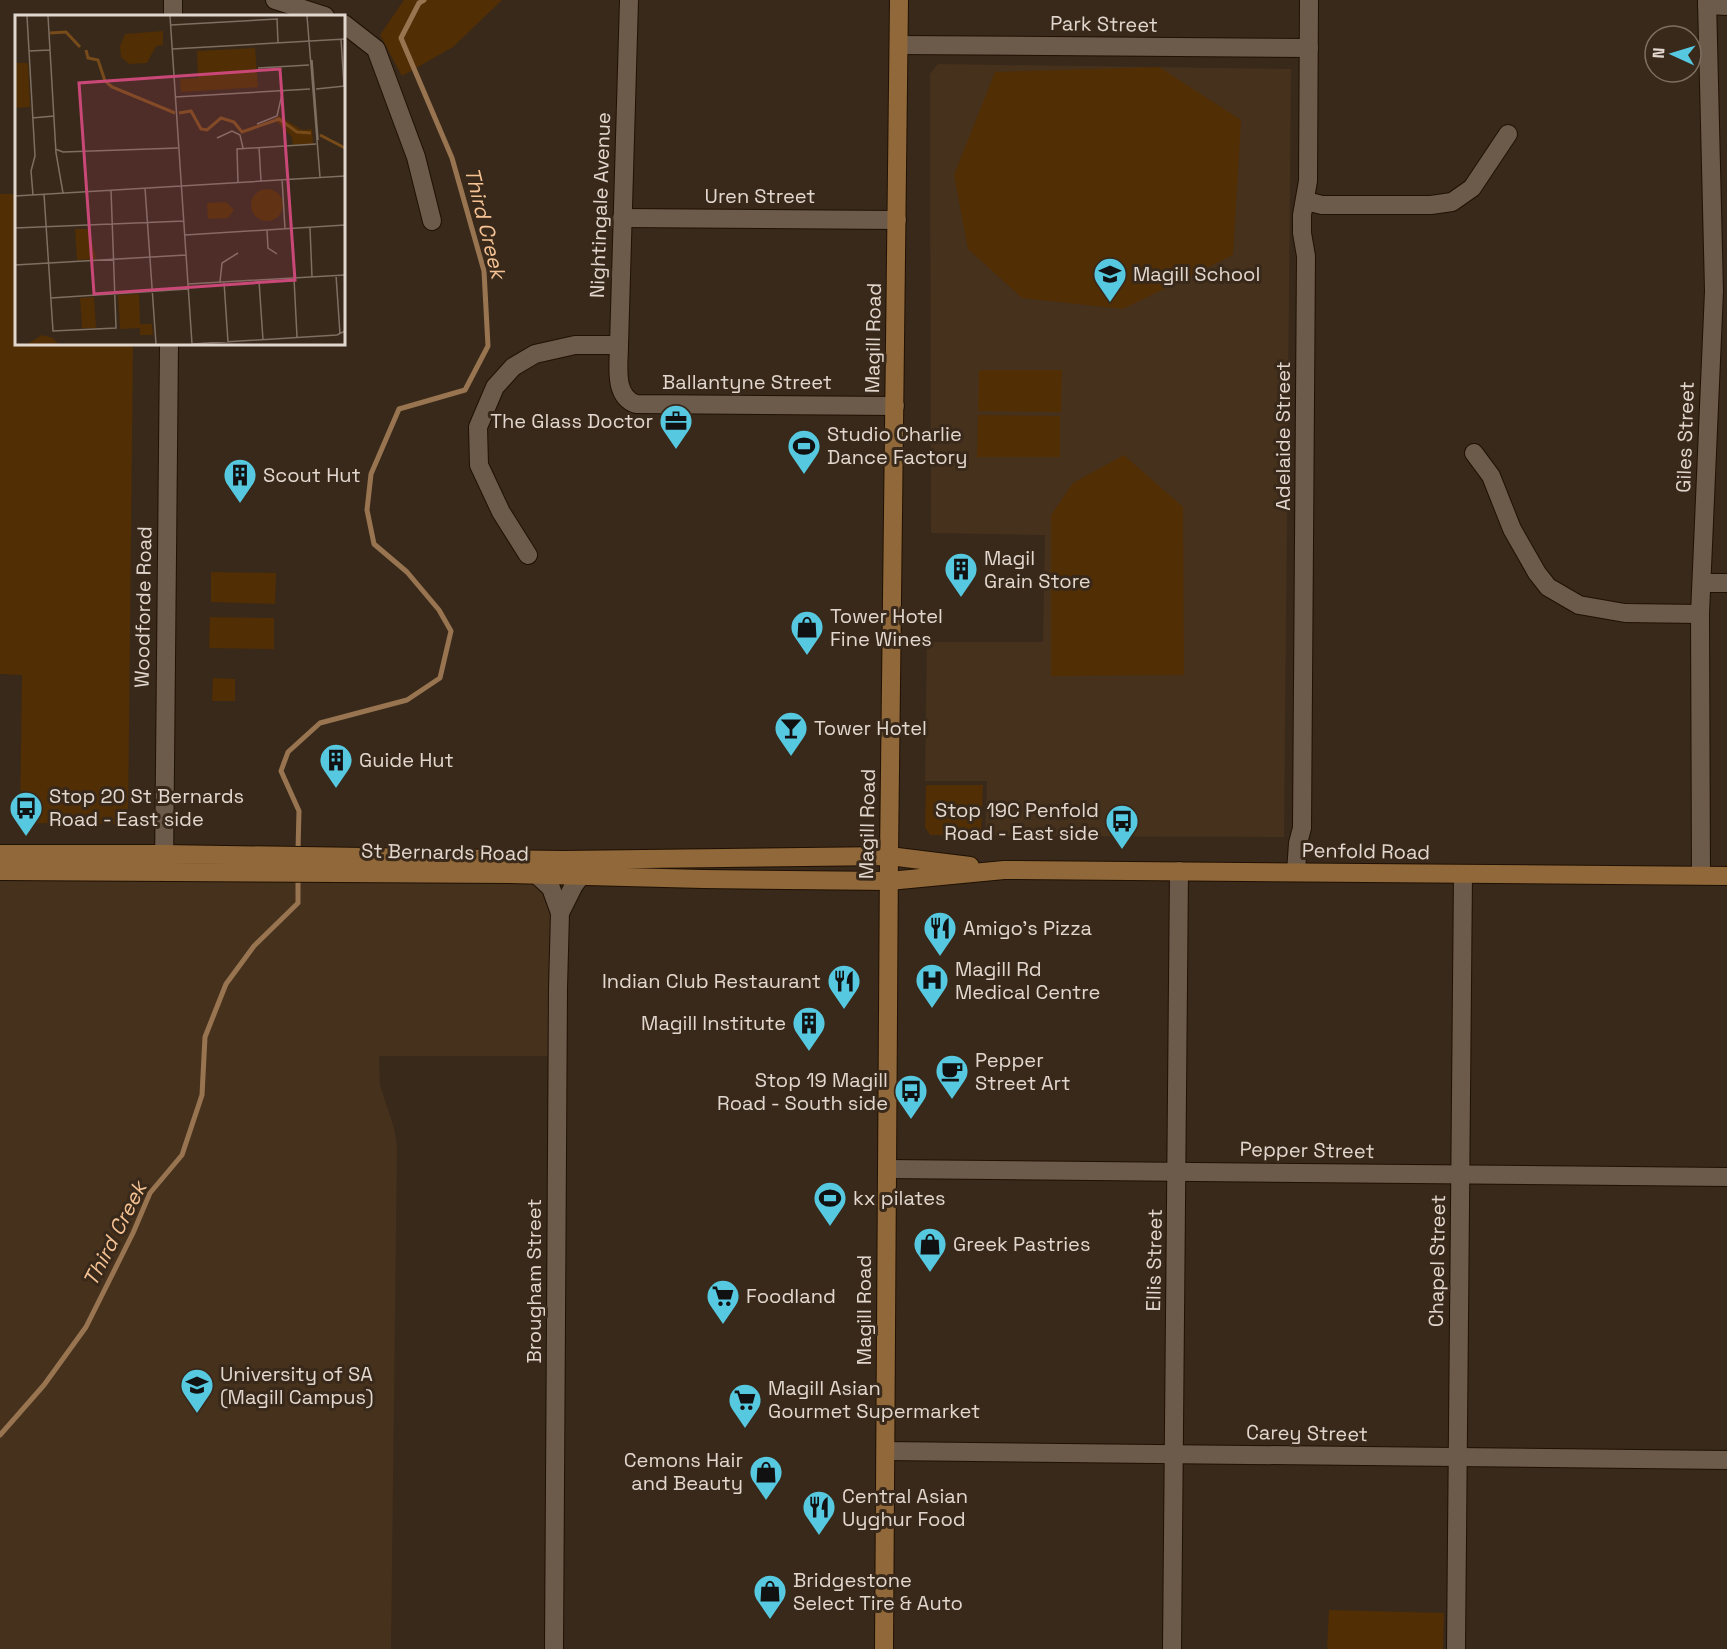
<svg xmlns="http://www.w3.org/2000/svg" width="1727" height="1649" viewBox="0 0 1727 1649" font-family="'Space Grotesk',sans-serif">
  <style>
    .built { fill: #46311d }
    .green { fill: #512e04 }
    .lines { fill: none; stroke-linecap: round; stroke-linejoin: round }
    .stream { stroke: #987550; stroke-width: 5 }
    .street-casing { stroke: #1f1104; stroke-width: 20 }
    .secondary-casing { stroke: #1f1104; stroke-width: 20 }
    .street { stroke: #6c5a4a; stroke-width: 18 }
    .secondary { stroke: #906839; stroke-width: 18 }
    .labels { text-anchor: middle; stroke-width: 6; stroke-linejoin: round; paint-order: stroke }
    .street-label { font-size: 20px; fill: #e2d7ce; stroke: #39291a }
    .poi-label { font-size: 20px; fill: #e2d7ce; stroke: #39291a; text-anchor: start }
    .water-label { font-size: 21px; font-style: italic; fill: #f5c294; stroke: #39291a }
    .inset-river { fill: none; stroke: #784b1a; stroke-width: 3 }
    .inset-road { fill: none; stroke: #7d6f62; stroke-width: 1.5 }
    .view { fill: #ca4878; fill-opacity: 0.15; stroke: #ca4878; stroke-width: 3 }
    .inset-edge { fill: none; stroke: #e2d7ce; stroke-width: 3 }
  </style>
  <rect width="100%" height="100%" fill="#39291a"/>
  <g class="built">
    <path d="M 938,64 L 1291,69 L 1284,837 L 985,836 L 987,781 L 925,781 L 927,642 L 1043,642 L 1045,535 L 931,533 L 930,74 Z"/>
    <path d="M 0,871 L 509,874 L 551,888 L 557,1056 L 379,1056 L 380,1085 L 394,1128 L 397,1146 L 391,1649 L 0,1649 Z"/>
  </g>
  <g class="green">
    <path d="M 404,0 L 502,0 L 453,47 L 402,76 L 380,35 Z"/>
    <path d="M 1159,67 L 1241,120 L 1233,255 L 1123,309 L 1022,298 L 968,249 L 954,175 L 995,72 Z"/>
    <path d="M 0,194 L 16,194 L 16,344 L 133,344 L 128,824 L 20,823 L 22,675 L 0,674 Z"/>
    <path d="M 979,370 L 1062,370 L 1061,412 L 978,411 Z"/>
    <path d="M 978,415 L 1060,416 L 1060,457 L 977,457 Z"/>
    <path d="M 1124,455 L 1183,507 L 1184,675 L 1051,676 L 1051,515 L 1073,483 Z"/>
    <path d="M 211,572 L 276,573 L 275,604 L 211,602 Z"/>
    <path d="M 210,617 L 274,618 L 274,649 L 209,648 Z"/>
    <path d="M 213,678 L 235,679 L 235,701 L 212,701 Z"/>
    <path d="M 926,785 L 983,785 L 981,835 L 930,835 L 925,827 Z"/>
    <path d="M 1329,1610 L 1444,1613 L 1443,1649 L 1327,1649 Z"/>
  </g>
  <g class="lines">
    <g class="stream">
      <path d="M 298,850 L 299,811 L 281,771 L 288,752 L 320,723 L 407,700 L 440,678 L 451,631 L 439,610 L 407,572 L 374,544 L 367,510 L 371,474 L 399,409 L 465,390 L 488,346 L 484,271 L 452,158 L 401,38 L 419,3 L 424,0"/>
      <path d="M 0,1435 L 44,1385 L 86,1327 L 133,1233 L 150,1193 L 182,1155 L 202,1095 L 205,1037 L 226,984 L 254,946 L 298,903 L 298,877"/>
    </g>
    <defs>
      <g id="street">
        <path d="M 275,0 L 325,16"/>
        <path d="M 629,0 L 619,345 C 619,365 613,396 636,404 L 895,406"/>
        <path d="M 1707,5 L 1727,6"/>
        <path d="M 173,16 L 173,0"/>
        <path d="M 344,24 L 376,49 L 416,157 L 432,221"/>
        <path d="M 899,45 L 1309,48"/>
        <path d="M 1306,201 L 1322,205 L 1431,205 L 1452,202 L 1472,188 L 1508,134"/>
        <path d="M 622,218 L 897,220"/>
        <path d="M 1474,453 L 1491,476 L 1512,529 L 1537,573 L 1548,587 L 1579,605 L 1625,613 L 1700,614"/>
        <path d="M 528,555 L 501,512 L 479,465 L 478,427 L 495,387 L 513,367 L 535,354 L 575,345 L 619,345"/>
        <path d="M 1702,583 L 1727,583"/>
        <path d="M 164,870 L 169,344"/>
        <path d="M 1296,872 L 1298,843 L 1302,828 L 1306,256 L 1302,233 L 1302,215 L 1308,181 L 1309,0"/>
        <path d="M 537,875 L 551,888 L 560,913"/>
        <path d="M 1701,875 L 1700,614 L 1714,291 L 1707,0"/>
        <path d="M 887,1169 L 1727,1177"/>
        <path d="M 886,1451 L 1727,1460"/>
        <path d="M 554,1649 L 558,988 L 560,913 L 574,885 L 581,876"/>
        <path d="M 1172,1649 L 1179,871"/>
        <path d="M 1456,1649 L 1463,874"/>
      </g>
      <g id="secondary">
        <path d="M 0,854 L 163,854 L 563,860 L 889,856 L 970,866"/>
        <path d="M 0,871 L 509,874 L 703,879 L 889,881 L 1004,870 L 1727,876"/>
        <path d="M 884,1649 L 889,856 L 899,0"/>
      </g>
    </defs>
    <use href="#street" class="street-casing"/>
    <use href="#secondary" class="secondary-casing"/>
    <use href="#street" class="street"/>
    <use href="#secondary" class="secondary"/>
  </g>
  <defs>
    <symbol id="school-pin" viewBox="-11 -11 22 30"><path d="M0 17L-7.5 6A9.5 9.5 0 1 1 7.5 6Z" fill="#56c9e1" stroke="#39291a"/><path d="M0-5L7-2L0 1L-7-2ZM-4 1L0 2.5L4 1V4Q0 6-4 4Z" fill="#111"/></symbol>
    <symbol id="office-pin" viewBox="-11 -11 22 30"><path d="M0 17L-7.5 6A9.5 9.5 0 1 1 7.5 6Z" fill="#56c9e1" stroke="#39291a"/><path d="M-6-3h4V-5.5h4V-3h4V5H-6ZM-1-4.5V-3h2v-1.5ZM-6 0V1H6V0Z" fill="#111"/></symbol>
    <symbol id="stadium-pin" viewBox="-11 -11 22 30"><path d="M0 17L-7.5 6A9.5 9.5 0 1 1 7.5 6Z" fill="#56c9e1" stroke="#39291a"/><path d="M0-5a6.5 5 0 1 0 0 10a6.5 5 0 1 0 0-10ZM-3.5-1.8h7v3.6h-7Z" fill="#111"/></symbol>
    <symbol id="building-pin" viewBox="-11 -11 22 30"><path d="M0 17L-7.5 6A9.5 9.5 0 1 1 7.5 6Z" fill="#56c9e1" stroke="#39291a"/><path d="M-4-6H4V6H1V3H-1V6H-4ZM-2.5-4.3h1.7v1.8h-1.7ZM.8-4.3h1.7v1.8H.8ZM-2.5-1h1.7V.8h-1.7ZM.8-1h1.7V.8H.8Z" fill="#111"/></symbol>
    <symbol id="shop-pin" viewBox="-11 -11 22 30"><path d="M0 17L-7.5 6A9.5 9.5 0 1 1 7.5 6Z" fill="#56c9e1" stroke="#39291a"/><path d="M-5-2.5h2.3a2.7 3.5 0 0 1 5.4 0H5L5.5 6h-11ZM-1.5-2.5h3a1.5 2.3 0 0 0-3 0Z" fill="#111"/></symbol>
    <symbol id="bar-pin" viewBox="-11 -11 22 30"><path d="M0 17L-7.5 6A9.5 9.5 0 1 1 7.5 6Z" fill="#56c9e1" stroke="#39291a"/><path d="M-6-5H6L.8 .8V4.5H3.5V6h-7V4.5H-.8V.8Z" fill="#111"/></symbol>
    <symbol id="bus-pin" viewBox="-11 -11 22 30"><path d="M0 17L-7.5 6A9.5 9.5 0 1 1 7.5 6Z" fill="#56c9e1" stroke="#39291a"/><path d="M-5-6H5V4H4V6H2V4H-2V6H-4V4H-5ZM-3.5-4V0h7V-4ZM-3.5 1.2v1.5H-2V1.2ZM2 1.2v1.5H3.5V1.2Z" fill="#111"/></symbol>
    <symbol id="restaurant-pin" viewBox="-11 -11 22 30"><path d="M0 17L-7.5 6A9.5 9.5 0 1 1 7.5 6Z" fill="#56c9e1" stroke="#39291a"/><path d="M-5-6h1v4h1v-4h1v4h1v-4h1v5L-1.5 .5V6h-2V.5L-5-1ZM5-6V6H3V1.5H1.5Q1.5-4 5-6Z" fill="#111"/></symbol>
    <symbol id="hospital-pin" viewBox="-11 -11 22 30"><path d="M0 17L-7.5 6A9.5 9.5 0 1 1 7.5 6Z" fill="#56c9e1" stroke="#39291a"/><path d="M-5-5h3v3.5h4V-5h3V5h-3V1.5h-4V5h-3Z" fill="#111"/></symbol>
    <symbol id="cafe-pin" viewBox="-11 -11 22 30"><path d="M0 17L-7.5 6A9.5 9.5 0 1 1 7.5 6Z" fill="#56c9e1" stroke="#39291a"/><path d="M-5.5-4.5H6V0H3Q3 3.5 0 3.5H-2.5Q-5.5 3.5-5.5 0ZM3-3.2v2h1.7v-2ZM-6 4.5H4V6H-6Z" fill="#111"/></symbol>
    <symbol id="supermarket-pin" viewBox="-11 -11 22 30"><path d="M0 17L-7.5 6A9.5 9.5 0 1 1 7.5 6Z" fill="#56c9e1" stroke="#39291a"/><path d="M-6-5.5h2.5l.6 2H6L4.5 2H-2.5L-4.4-4H-6ZM-1.5 3.2a1.3 1.3 0 1 0 .1 0ZM3 3.2a1.3 1.3 0 1 0 .1 0Z" fill="#111"/></symbol>
    <symbol id="university-pin" viewBox="-11 -11 22 30"><path d="M0 17L-7.5 6A9.5 9.5 0 1 1 7.5 6Z" fill="#56c9e1" stroke="#39291a"/><path d="M0-5L7-2L0 1L-7-2ZM-4 1L0 2.5L4 1V4Q0 6-4 4Z" fill="#111"/></symbol>
  </defs>
  <g fill-rule="evenodd">
    <use href="#school-pin" x="1091" y="255" width="38" height="52"/>
    <use href="#office-pin" x="657" y="402" width="38" height="52"/>
    <use href="#stadium-pin" x="785" y="427" width="38" height="52"/>
    <use href="#building-pin" x="221" y="456" width="38" height="52"/>
    <use href="#building-pin" x="942" y="550" width="38" height="52"/>
    <use href="#shop-pin" x="788" y="608" width="38" height="52"/>
    <use href="#bar-pin" x="772" y="709" width="38" height="52"/>
    <use href="#building-pin" x="317" y="741" width="38" height="52"/>
    <use href="#bus-pin" x="7" y="789" width="38" height="52"/>
    <use href="#bus-pin" x="1103" y="802" width="38" height="52"/>
    <use href="#restaurant-pin" x="921" y="909" width="38" height="52"/>
    <use href="#hospital-pin" x="913" y="961" width="38" height="52"/>
    <use href="#restaurant-pin" x="825" y="962" width="38" height="52"/>
    <use href="#building-pin" x="790" y="1004" width="38" height="52"/>
    <use href="#cafe-pin" x="933" y="1052" width="38" height="52"/>
    <use href="#bus-pin" x="892" y="1072" width="38" height="52"/>
    <use href="#stadium-pin" x="811" y="1179" width="38" height="52"/>
    <use href="#shop-pin" x="911" y="1225" width="38" height="52"/>
    <use href="#supermarket-pin" x="704" y="1277" width="38" height="52"/>
    <use href="#university-pin" x="178" y="1366" width="38" height="52"/>
    <use href="#supermarket-pin" x="726" y="1381" width="38" height="52"/>
    <use href="#shop-pin" x="747" y="1453" width="38" height="52"/>
    <use href="#restaurant-pin" x="800" y="1488" width="38" height="52"/>
    <use href="#shop-pin" x="751" y="1572" width="38" height="52"/>
  </g>
  <g class="labels">
    <g class="street-label">
      <text transform="translate(1104 24) rotate(1)" y="7">Park Street</text>
      <text x="760" y="203">Uren Street</text>
      <text transform="translate(600 205) rotate(-88)" y="7">Nightingale Avenue</text>
      <text transform="translate(873 338) rotate(-89)" y="7">Magill Road</text>
      <text x="747" y="389">Ballantyne Street</text>
      <text transform="translate(1283 436) rotate(-90)" y="7">Adelaide Street</text>
      <text transform="translate(1685 437) rotate(-88)" y="7">Giles Street</text>
      <text transform="translate(143 607) rotate(-89)" y="7">Woodforde Road</text>
      <text transform="translate(867 824) rotate(-89)" y="7">Magill Road</text>
      <text transform="translate(1366 851) rotate(1)" y="7">Penfold Road</text>
      <text transform="translate(445 852) rotate(1)" y="7">St Bernards Road</text>
      <text transform="translate(1307 1150) rotate(1)" y="7">Pepper Street</text>
      <text transform="translate(1154 1260) rotate(-89)" y="7">Ellis Street</text>
      <text transform="translate(1437 1261) rotate(-89)" y="7">Chapel Street</text>
      <text transform="translate(534 1281) rotate(-90)" y="7">Brougham Street</text>
      <text transform="translate(864 1310) rotate(-90)" y="7">Magill Road</text>
      <text transform="translate(1307 1433) rotate(1)" y="7">Carey Street</text>
    </g>
    <g class="poi-label">
      <text x="1133" y="281">Magill School</text>
      <text x="653" y="428" text-anchor="end">The Glass Doctor</text>
      <text x="827" y="441">Studio Charlie<tspan x="827" dy="23">Dance Factory</tspan></text>
      <text x="263" y="482">Scout Hut</text>
      <text x="984" y="565">Magil<tspan x="984" dy="23">Grain Store</tspan></text>
      <text x="830" y="623">Tower Hotel<tspan x="830" dy="23">Fine Wines</tspan></text>
      <text x="814" y="735">Tower Hotel</text>
      <text x="359" y="767">Guide Hut</text>
      <text x="49" y="803">Stop 20 St Bernards<tspan x="49" dy="23">Road - East side</tspan></text>
      <text x="1099" y="817" text-anchor="end">Stop 19C Penfold<tspan x="1099" dy="23">Road - East side</tspan></text>
      <text x="963" y="935">Amigo's Pizza</text>
      <text x="955" y="976">Magill Rd<tspan x="955" dy="23">Medical Centre</tspan></text>
      <text x="821" y="988" text-anchor="end">Indian Club Restaurant</text>
      <text x="786" y="1030" text-anchor="end">Magill Institute</text>
      <text x="975" y="1067">Pepper<tspan x="975" dy="23">Street Art</tspan></text>
      <text x="888" y="1087" text-anchor="end">Stop 19 Magill<tspan x="888" dy="23">Road - South side</tspan></text>
      <text x="853" y="1205">kx pilates</text>
      <text x="953" y="1251">Greek Pastries</text>
      <text x="746" y="1303">Foodland</text>
      <text x="220" y="1381">University of SA<tspan x="220" dy="23">(Magill Campus)</tspan></text>
      <text x="768" y="1395">Magill Asian<tspan x="768" dy="23">Gourmet Supermarket</tspan></text>
      <text x="743" y="1467" text-anchor="end">Cemons Hair<tspan x="743" dy="23">and Beauty</tspan></text>
      <text x="842" y="1503">Central Asian<tspan x="842" dy="23">Uyghur Food</tspan></text>
      <text x="793" y="1587">Bridgestone<tspan x="793" dy="23">Select Tire &amp; Auto</tspan></text>
    </g>
    <g class="water-label">
      <text transform="translate(485 223) rotate(76)" y="7">Third Creek</text>
      <text transform="translate(115 1234) rotate(-63)" y="7">Third Creek</text>
    </g>
  </g>
  <g transform="translate(15 15)">
    <rect width="330" height="330" fill="#39291a"/>
    <path d="M 148,16 L 148,30 L 141,31 L 132,48 L 114,49 L 106,42 L 105,31 L 110,19 ZM 240,33 L 243,72 L 166,77 L 165,64 L 183,63 L 182,36 ZM 0,48 L 13,48 L 15,92 L 0,93 ZM 264,101 L 287,115 L 297,114 L 298,129 L 278,130 L 277,122 L 259,104 ZM236 190a16 16 0 1 1 32 0a16 16 0 1 1-32 0ZM 211,187 L 219,195 L 213,203 L 193,204 L 192,188 ZM 60,214 L 74,214 L 81,244 L 62,245 ZM 124,279 L 125,309 L 137,309 L 138,320 L 125,320 L 125,313 L 105,314 L 103,280 ZM 79,282 L 81,313 L 67,313 L 65,283 ZM 27,320 L 38,323 L 43,329 L 12,329 Z" fill="#512e04"/>
    <path class="inset-river" d="M 35,18 L 51,17 L 65,32M 71,35 L 73,43 L 83,45 L 90,66 L 97,72 L 160,98M 164,98 L 176,96 L 186,114 L 192,115 L 206,103 L 219,107 L 227,117 L 264,104 L 282,117 L 296,118M 305,120 L 330,133"/>
    <path class="inset-road" d="M 12,1 L 20,141 L 16,156 L 18,180M 33,1 L 41,138 L 48,178M 155,1 L 177,329M 292,1 L 305,162M 262,3 L 263,28M 156,10 L 262,4M 326,24 L 329,71M 157,34 L 330,24M 14,36 L 35,35M 297,45 L 303,125M 243,53 L 294,50M 301,74 L 330,71M 160,82 L 295,74M 17,103 L 39,101M 242,109 L 262,101 L 268,75M 202,123 L 217,116 L 225,120 L 228,133M 244,132 L 246,166M 40,134 L 48,137 L 163,133M 267,164 L 270,214M 223,167 L 222,134 L 301,129M 130,173 L 141,329M 29,179 L 38,316 L 101,313 L 96,175M 0,181 L 330,161M 0,213 L 169,206M 295,213 L 297,262M 252,215 L 253,233 L 262,239M 170,220 L 330,210M 0,250 L 171,240M 321,260 L 325,319M 279,263 L 282,322M 244,266 L 248,325M 205,267 L 207,248 L 223,238M 209,267 L 213,327M 173,269 L 330,260M 36,283 L 173,274M 177,329 L 322,320 L 330,316"/>
    <path class="view" d="M 265,54 L 280,265 L 79,279 L 64,68 Z"/>
    <rect width="330" height="330" class="inset-edge"/>
  </g>
  <g transform="translate(1673 54) rotate(274)"><circle r="28" fill="#39291a" stroke="#7d6f62" stroke-width="1.5"/>
  <path d="M0-4.5L10 22L0 15L-10 22Z" fill="#56c9e1"/>
  <text y="-9" font-size="16" font-weight="bold" text-anchor="middle" fill="#e2d7ce">N</text>
  </g>
</svg>
